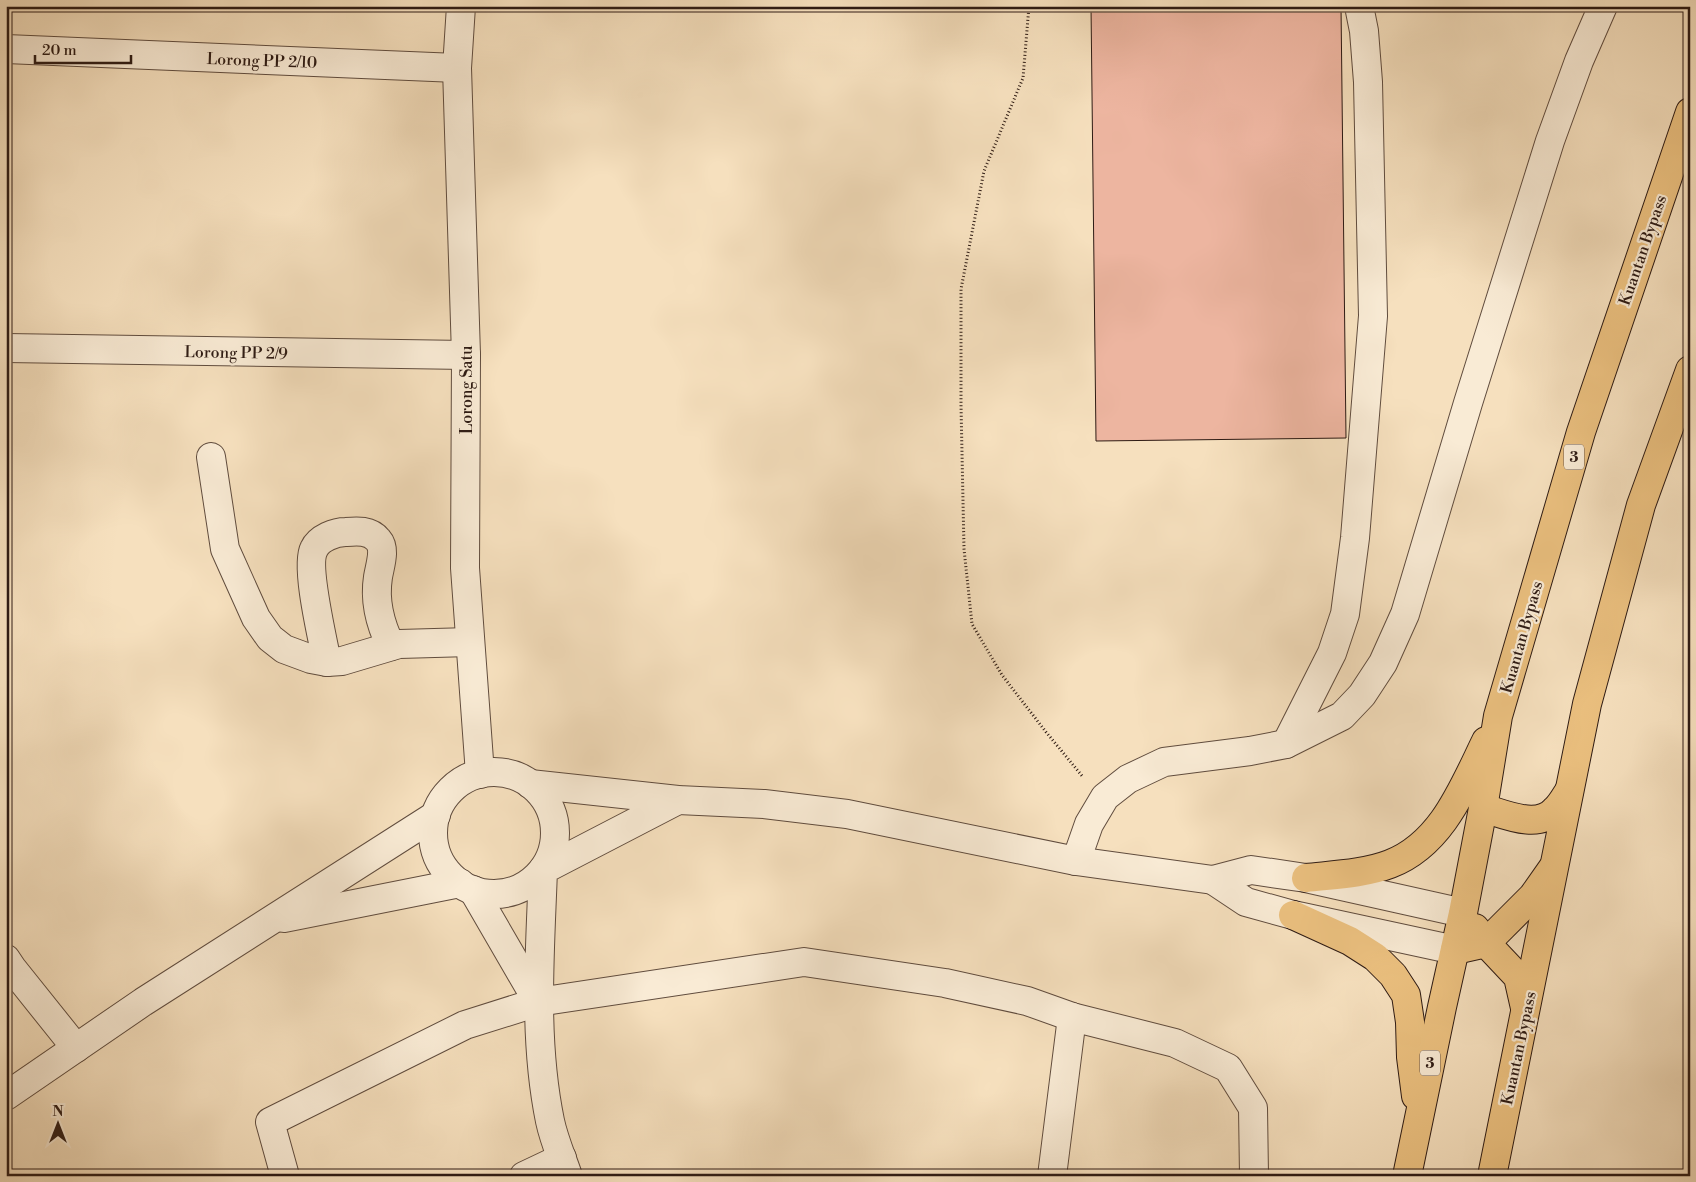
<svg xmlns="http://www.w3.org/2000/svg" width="1696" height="1182" viewBox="0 0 1696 1182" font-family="'Libre Bodoni',serif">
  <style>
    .building { fill: #edb5a0; stroke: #2e1b14 }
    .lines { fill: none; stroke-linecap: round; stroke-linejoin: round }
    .minor-casing { stroke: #604c3e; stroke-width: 30 }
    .highway-casing { stroke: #2e1b14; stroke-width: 30 }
    .path { stroke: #2e1b14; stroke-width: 3; stroke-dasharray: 1 2.5; stroke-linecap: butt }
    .minor { stroke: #f9ebd5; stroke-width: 28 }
    .highway { stroke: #ebc07f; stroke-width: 28 }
    .labels { text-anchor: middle; stroke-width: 4.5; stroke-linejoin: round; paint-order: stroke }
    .shield { fill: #f9ebd5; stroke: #6b594e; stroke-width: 1 }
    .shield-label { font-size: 15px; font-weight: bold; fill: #2e1b14 }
    .street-label { font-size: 16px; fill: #2e1b14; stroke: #f9ebd5 }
  </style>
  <rect width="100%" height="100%" fill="#f6e0be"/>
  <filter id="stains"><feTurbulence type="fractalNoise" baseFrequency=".004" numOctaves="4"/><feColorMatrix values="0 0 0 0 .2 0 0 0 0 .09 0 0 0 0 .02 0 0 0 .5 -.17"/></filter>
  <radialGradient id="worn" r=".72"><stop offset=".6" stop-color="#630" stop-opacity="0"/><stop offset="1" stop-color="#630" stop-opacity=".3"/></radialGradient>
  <path class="building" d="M 1091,6 L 1341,6 L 1346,438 L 1096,441 Z"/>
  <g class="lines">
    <defs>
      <g id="minor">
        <path d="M 461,6 L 457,68 L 466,355 L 465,568 L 480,774"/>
        <path d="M 6,49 L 457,68"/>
        <path d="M 6,348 L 466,355"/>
        <path d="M 211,457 L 225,549 L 256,618 L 270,638 L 284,649 L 311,659 L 327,662 L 342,661 L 399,644 L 470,642"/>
        <path d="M 327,662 C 323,641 305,566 314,549 C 319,538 335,532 346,532 C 357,531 370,530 378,540 C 386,549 380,565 378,577 C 374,602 380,624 391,646"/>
        <path d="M 1286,744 L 1332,653 L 1345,614 L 1355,538 L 1373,316 L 1368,82 L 1364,31 L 1359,6"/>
        <circle cx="494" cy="833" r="61"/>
        <path d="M 530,784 L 678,800 L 764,804 L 847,814 L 1076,861 L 1213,880 L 1251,870 L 1306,878 L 1463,913"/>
        <path d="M 1076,861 L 1089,824 L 1105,797 L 1128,779 L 1164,762 L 1250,751 L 1286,744 L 1342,716 L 1362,695 L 1383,663 L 1405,614 L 1468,403 L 1550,141 L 1579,61 L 1603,6"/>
        <path d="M 1213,880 L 1246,902 L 1293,915 L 1455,950"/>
        <path d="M 473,890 L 538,1002"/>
        <path d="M 284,918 L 460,883"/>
        <path d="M 6,959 L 12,968 L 76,1048"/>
        <path d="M 6,1096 L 143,1002 L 436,815"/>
        <path d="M 285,1176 L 270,1122 L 465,1025 L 538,1002 L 804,962 L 945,983 L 1027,1001 L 1072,1017 L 1175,1043 L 1228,1068 L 1253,1108 L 1254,1176"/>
        <path d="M 524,1176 L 562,1158"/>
        <path d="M 568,1176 C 562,1158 554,1140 550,1121 C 533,1038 540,954 543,870 L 678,800"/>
        <path d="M 1052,1176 L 1072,1017"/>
      </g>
      <g id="highway">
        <path d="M 1483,808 C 1504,814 1538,830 1555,810 C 1561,805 1565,797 1569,791"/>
        <path d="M 1306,878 C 1333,875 1364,874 1390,864 C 1442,844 1463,788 1486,741"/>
        <path d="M 1293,915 L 1350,941 L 1375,957 L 1393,975 L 1406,995 L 1410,1022 L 1411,1057 L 1416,1096"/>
        <path d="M 1475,928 L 1486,943 L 1518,977 L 1525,1008"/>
        <path d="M 1455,950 L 1486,943 L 1533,896 L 1552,869"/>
        <path d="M 1407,1176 L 1442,1007 L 1463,913 L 1483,808 L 1498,716 L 1581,432 L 1690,112"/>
        <path d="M 1492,1176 L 1587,704 L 1641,505 L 1690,370"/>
      </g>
    </defs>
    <use href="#minor" class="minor-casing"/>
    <use href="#highway" class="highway-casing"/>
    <path class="path" d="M 1029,6 L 1023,78 L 984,171 L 961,289 L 961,405 L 964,549 L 972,624 L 1002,675 L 1046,732 L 1083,777"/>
    <use href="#minor" class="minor"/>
    <use href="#highway" class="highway"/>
  </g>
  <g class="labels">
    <g class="shield">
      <rect x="1564" y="444.5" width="20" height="25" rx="4"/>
      <rect x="1420" y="1050.5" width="20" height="25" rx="4"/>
    </g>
    <g class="shield-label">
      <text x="1574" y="462">3</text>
      <text x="1430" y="1068">3</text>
    </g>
    <g class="street-label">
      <text transform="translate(262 60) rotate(2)" y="6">Lorong PP 2/10</text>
      <text transform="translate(1642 250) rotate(-71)" y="6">Kuantan Bypass</text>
      <text transform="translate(236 352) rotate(1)" y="6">Lorong PP 2/9</text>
      <text transform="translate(466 390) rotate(-90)" y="6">Lorong Satu</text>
      <text transform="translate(1521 637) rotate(-74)" y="6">Kuantan Bypass</text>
      <text transform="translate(1518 1048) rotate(-78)" y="6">Kuantan Bypass</text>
    </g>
  </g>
  <rect width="1696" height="1182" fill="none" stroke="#f6e0be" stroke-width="25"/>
  <rect x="8" y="8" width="1681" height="1167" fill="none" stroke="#2e1b14" stroke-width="2.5"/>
  <rect x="12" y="12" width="1671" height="1157" fill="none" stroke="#2e1b14"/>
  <g transform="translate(58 1124)" stroke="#f9ebd5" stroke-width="4" paint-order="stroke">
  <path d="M0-4L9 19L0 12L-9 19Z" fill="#2e1b14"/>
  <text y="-8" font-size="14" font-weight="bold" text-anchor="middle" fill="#2e1b14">N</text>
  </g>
  <path d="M35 55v8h96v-8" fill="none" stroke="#2e1b14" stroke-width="2.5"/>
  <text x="42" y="55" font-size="15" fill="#2e1b14" stroke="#f9ebd5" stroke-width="4" paint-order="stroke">20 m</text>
  <rect width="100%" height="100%" filter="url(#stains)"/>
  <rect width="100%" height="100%" fill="url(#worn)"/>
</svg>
